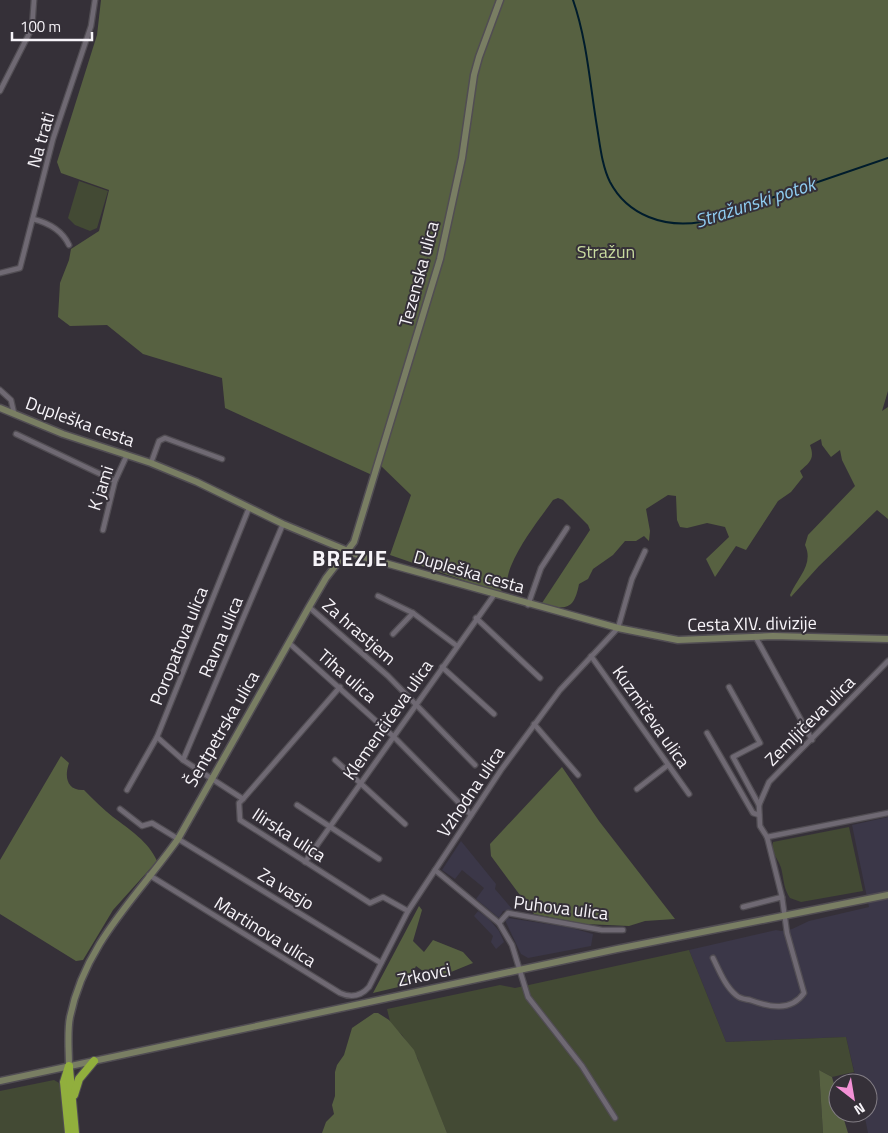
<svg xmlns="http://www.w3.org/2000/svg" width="888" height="1133" viewBox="0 0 888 1133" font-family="'Titillium Web',sans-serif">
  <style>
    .industrial { fill: #3b3748 }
    .green { fill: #434a34 }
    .forest { fill: #576141 }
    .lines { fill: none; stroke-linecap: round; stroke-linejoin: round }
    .stream { stroke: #001c2c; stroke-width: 2 }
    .street-casing { stroke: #514d53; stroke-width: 7 }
    .secondary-casing { stroke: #514d53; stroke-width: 9 }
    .highway-casing { stroke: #514d53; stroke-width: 10 }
    .street { stroke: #6f6973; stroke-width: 4.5 }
    .secondary { stroke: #797e63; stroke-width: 6 }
    .highway { stroke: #91af3d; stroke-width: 8 }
    .labels { text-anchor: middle; stroke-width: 4; stroke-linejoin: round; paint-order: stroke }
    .street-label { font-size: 18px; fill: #f7f4f9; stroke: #353038 }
    .park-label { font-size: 18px; fill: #c8da9f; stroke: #353038 }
    .water-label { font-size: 19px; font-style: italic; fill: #8fccf0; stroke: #353038 }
    .district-label { font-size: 22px; font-weight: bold; letter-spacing: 1px; fill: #f7f4f9; stroke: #353038 }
  </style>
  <rect width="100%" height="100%" fill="#353038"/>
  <g class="industrial">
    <path d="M 888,817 L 888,1133 L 868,1133 L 864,1113 L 868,1113 L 868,1083 L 857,1083 L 846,1037 L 726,1042 L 689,950 L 776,930 L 781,931 L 792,929 L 809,921 L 869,907 L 852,825 Z"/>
    <path d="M 461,841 L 496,884 L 495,889 L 513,910 L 503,911 L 499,918 L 476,899 L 484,888 L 462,870 L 455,879 L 442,870 Z"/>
    <path d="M 478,911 L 488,918 L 499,931 L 504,942 L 496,949 L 491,942 L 493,936 L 474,916 Z"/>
    <path d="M 508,918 L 568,927 L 593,934 L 591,946 L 528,958 L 521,954 L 505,920 Z"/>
  </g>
  <g class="green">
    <path d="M 79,181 L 108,191 L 97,228 L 90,231 L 75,225 L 68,218 Z"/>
    <path d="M 849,827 L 863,891 L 801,902 L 790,898 C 784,889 784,882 782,872 C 781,861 770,854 773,842 Z"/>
    <path d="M 689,950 L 726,1042 L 846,1037 L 854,1072 L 832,1077 L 819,1070 L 823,1133 L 447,1133 L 419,1065 L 418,1059 L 402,1035 L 391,1025 L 387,1009 L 500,985 L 515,988 Z"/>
    <path d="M 54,1080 L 61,1084 L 66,1133 L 0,1133 L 0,1091 Z"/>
  </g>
  <g class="forest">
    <path d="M 101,0 L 888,0 L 888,391 L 882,411 L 888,407 L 888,519 L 877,510 L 819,566 L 791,597 L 790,595 C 798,577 814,564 805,545 L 808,535 L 855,486 L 842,460 L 840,450 L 831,457 L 822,445 L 821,439 L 810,445 C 815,459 810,462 800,471 L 803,477 L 791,492 L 778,501 L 746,550 L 736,546 L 715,577 L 706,559 L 729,537 L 725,527 L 707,523 L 687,528 L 680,527 L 677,520 L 676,496 L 668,495 L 646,509 L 650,531 L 649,541 L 644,536 L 636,541 L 625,541 L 613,555 L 593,569 L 588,579 L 579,584 C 574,611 565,610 542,603 L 590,530 L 588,525 L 563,500 L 558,498 L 553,500 C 538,521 521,542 511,566 C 507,575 508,584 501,591 L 494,591 L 390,555 L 411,495 L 378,463 L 372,475 L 225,408 L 222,378 L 143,354 L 107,325 L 70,326 L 58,317 L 60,283 L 69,260 L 71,249 L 99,231 L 109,190 L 61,173 L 57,162 L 97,35 Z"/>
    <path d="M 61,756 L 69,763 C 64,777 67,791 84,790 C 93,799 103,809 113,817 C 129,829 149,842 157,861 L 113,910 L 83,960 L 76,961 L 0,914 L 0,860 Z"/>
    <path d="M 562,767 L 599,821 L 675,919 L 645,921 L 629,926 L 585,924 L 534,914 L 491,856 L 490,844 Z"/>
    <path d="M 419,906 L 422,910 L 413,941 L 424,952 L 433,940 L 463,952 L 473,963 L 451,972 L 431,977 L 416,966 L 407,985 L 373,993 Z"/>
    <path d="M 374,1013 L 378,1013 L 389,1020 L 414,1050 L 447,1133 L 322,1133 L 326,1122 L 334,1114 L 332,1105 L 335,1096 L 335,1072 L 337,1065 L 344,1055 L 352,1028 Z"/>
    <path d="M 819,1070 L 832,1077 L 838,1098 L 838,1113 L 842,1113 L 848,1133 L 823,1133 Z"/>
  </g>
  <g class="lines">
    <path class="stream" d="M 573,0 C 587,40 590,85 597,127 C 600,145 602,166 610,182 C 628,216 665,228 701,222 L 888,158"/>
    <defs>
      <g id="street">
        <path d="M 0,91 L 32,28 L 34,0"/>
        <path d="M 33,219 C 49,223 62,230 69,245"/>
        <path d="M 0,273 L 20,268 L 53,139 L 91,26 L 95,0"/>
        <path d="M 0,390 L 11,400 L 14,413"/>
        <path d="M 16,434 L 115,481"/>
        <path d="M 151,463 L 159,441 L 165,438 L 222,459"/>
        <path d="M 103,530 L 115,481 L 127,455"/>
        <path d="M 378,596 L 413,613 L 457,646"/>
        <path d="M 528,605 L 541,568 L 567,528"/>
        <path d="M 309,607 L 388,676 L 475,765"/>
        <path d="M 476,618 L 540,678"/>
        <path d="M 393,634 L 413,613"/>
        <path d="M 755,636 L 812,740"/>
        <path d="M 289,643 L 394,737 L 471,815"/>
        <path d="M 591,656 L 689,794"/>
        <path d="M 442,667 L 494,714"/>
        <path d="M 340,687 L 243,799 L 239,803 L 240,820 L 370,903 L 383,897 L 408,911"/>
        <path d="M 729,687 L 760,743 L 733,757 L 759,805"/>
        <path d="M 534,724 L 578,775"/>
        <path d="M 707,733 L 753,813 L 759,815"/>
        <path d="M 157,737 L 183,760 L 243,799"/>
        <path d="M 183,760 L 283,524"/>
        <path d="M 335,760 L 405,824"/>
        <path d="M 637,789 L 668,765"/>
        <path d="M 127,790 L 157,737 L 249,508"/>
        <path d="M 297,805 L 379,859"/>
        <path d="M 120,809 L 142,826 L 152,823 L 381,963"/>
        <path d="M 767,837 L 888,813"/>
        <path d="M 305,862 L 494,595"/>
        <path d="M 435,870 L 499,923 L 512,945 L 528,997 L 582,1066 L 615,1118"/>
        <path d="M 149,875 L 340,993 C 351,998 361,996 369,987 L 408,911 L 501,770 L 560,690 L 618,628 L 632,579 L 645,551"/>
        <path d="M 743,907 L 782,897"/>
        <path d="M 499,923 L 508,913 L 602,930 L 623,930"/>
        <path d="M 713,958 C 719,970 725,986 736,995 C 740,999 745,999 750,1000 C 769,1007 791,1012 804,993 L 787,933 L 782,897 L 767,837 L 760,826 L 759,805 L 769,782 L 888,661"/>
      </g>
      <g id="secondary">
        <path d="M 0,408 L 63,434 L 151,463 L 197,482 L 283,524 L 360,556 L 618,628 L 678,640 L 773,636 L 888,639"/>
        <path d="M 69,1066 C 69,1050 67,1032 70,1017 C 85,943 137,897 178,839 L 309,607 L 326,578 L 354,542 L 440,259 L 462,158 L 474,75 L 479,57 L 500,0"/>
        <path d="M 0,1081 L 617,949 L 888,895"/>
      </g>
      <g id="highway">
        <path d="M 69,1066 L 64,1082 L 69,1133"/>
        <path d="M 69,1068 L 75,1133"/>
        <path d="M 74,1095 L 79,1079 L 94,1061"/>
      </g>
    </defs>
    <use href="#street" class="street-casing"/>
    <use href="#secondary" class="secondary-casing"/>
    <use href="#highway" class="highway-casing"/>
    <use href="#street" class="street"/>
    <use href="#secondary" class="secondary"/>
    <use href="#highway" class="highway"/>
  </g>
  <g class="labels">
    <g class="street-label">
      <text transform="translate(41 140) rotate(-74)" y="6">Na trati</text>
      <text transform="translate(419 274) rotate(-75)" y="6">Tezenska ulica</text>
      <text transform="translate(80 422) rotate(20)" y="6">Dupleška cesta</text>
      <text transform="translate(101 488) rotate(-72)" y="6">K jami</text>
      <text transform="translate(469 572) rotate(16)" y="6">Dupleška cesta</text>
      <text transform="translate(752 624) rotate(-1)" y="6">Cesta XIV. divizije</text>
      <text transform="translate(359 632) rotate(41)" y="6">Za hrastjem</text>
      <text transform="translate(221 637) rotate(-67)" y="6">Ravna ulica</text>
      <text transform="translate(179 646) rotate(-68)" y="6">Poropatova ulica</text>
      <text transform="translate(347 676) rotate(41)" y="6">Tiha ulica</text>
      <text transform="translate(651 717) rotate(55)" y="6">Kuzmičeva ulica</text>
      <text transform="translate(388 720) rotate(-55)" y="6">Klemenčičeva ulica</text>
      <text transform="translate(810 721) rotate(-45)" y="6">Zemljičeva ulica</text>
      <text transform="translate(222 729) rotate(-60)" y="6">Šentpetrska ulica</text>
      <text transform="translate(471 792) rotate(-56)" y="6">Vzhodna ulica</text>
      <text transform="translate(289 835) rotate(33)" y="6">Ilirska ulica</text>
      <text transform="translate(286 889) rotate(32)" y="6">Za vasjo</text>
      <text transform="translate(561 908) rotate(7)" y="6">Puhova ulica</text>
      <text transform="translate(265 932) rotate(32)" y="6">Martinova ulica</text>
      <text transform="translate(424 975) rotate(-12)" y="6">Zrkovci</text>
    </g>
    <g class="park-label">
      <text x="606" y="258">Stražun</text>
    </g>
    <g class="water-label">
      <text transform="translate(755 202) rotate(-18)" y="7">Stražunski potok</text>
    </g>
    <g class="district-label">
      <text x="350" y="566">BREZJE</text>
    </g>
  </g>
  <g transform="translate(853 1098) rotate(149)"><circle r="24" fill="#353038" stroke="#837e85"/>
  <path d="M0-4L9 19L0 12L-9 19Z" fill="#f391d6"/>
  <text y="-8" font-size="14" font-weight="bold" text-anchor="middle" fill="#f7f4f9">N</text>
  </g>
  <path d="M12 32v8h80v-8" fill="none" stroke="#f7f4f9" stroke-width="2.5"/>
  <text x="20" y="32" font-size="15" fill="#f7f4f9" stroke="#353038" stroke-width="4" paint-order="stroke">100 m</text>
</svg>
